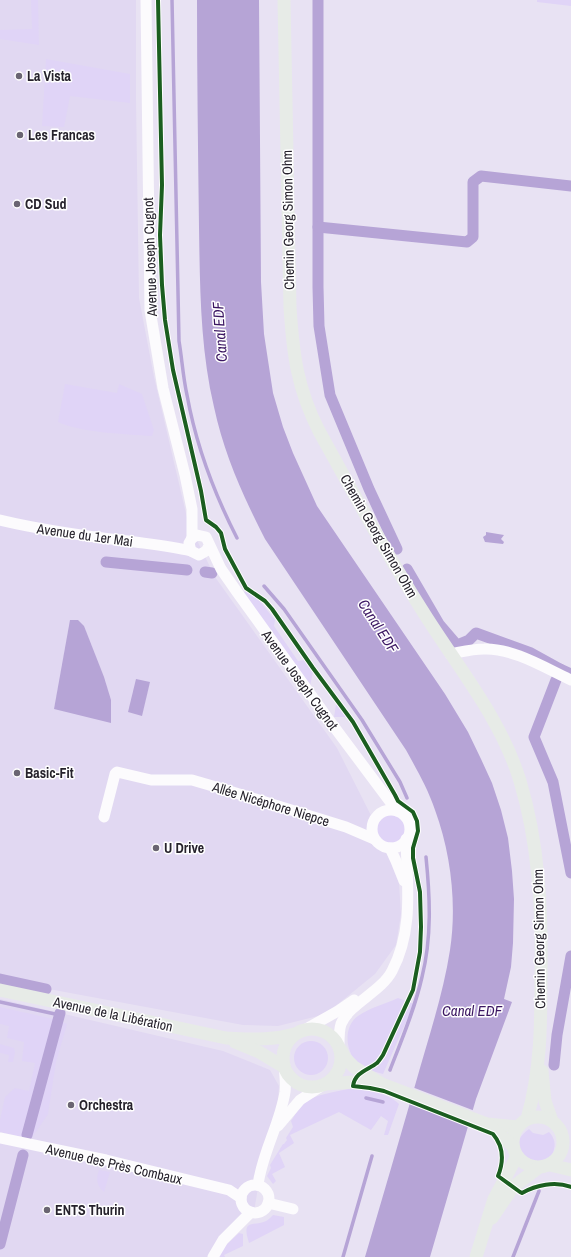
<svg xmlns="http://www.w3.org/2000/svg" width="571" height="1257" viewBox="0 0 571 1257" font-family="'Archivo Narrow',sans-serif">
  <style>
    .built { fill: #e1d8f2 }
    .green { fill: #e0d4f7 }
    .water { fill: #b6a4d6 }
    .pier { fill: #e8e2f3 }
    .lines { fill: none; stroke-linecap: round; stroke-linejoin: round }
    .stream { stroke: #b6a4d6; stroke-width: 3.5 }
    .canal { stroke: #b6a4d6; stroke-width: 11 }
    .minor { stroke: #fcfbfd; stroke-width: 11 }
    .major { stroke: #e7ebe7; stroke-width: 13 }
    .cycleway-casing { stroke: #fff; stroke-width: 6 }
    .cycleway { stroke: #1b5e20; stroke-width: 4 }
    .poi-dot { fill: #6a6572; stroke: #fff; stroke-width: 1.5 }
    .labels { text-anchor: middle; stroke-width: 3; stroke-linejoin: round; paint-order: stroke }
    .poi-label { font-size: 14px; font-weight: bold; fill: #26222c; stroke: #fff; text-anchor: start }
    .street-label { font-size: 14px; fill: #26222c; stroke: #fff }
    .water-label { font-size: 15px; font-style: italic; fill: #3b1662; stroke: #fff }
  </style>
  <rect width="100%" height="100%" fill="#e8e2f3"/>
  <g class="built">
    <path d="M 0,0 L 136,0 L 136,99 L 139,298 L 154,377 L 188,522 L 215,577 L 337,748 L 398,869 L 401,914 L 396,945 L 375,974 L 338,1004 L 322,1015 L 278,1026 L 243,1025 L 0,980 Z"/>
    <path d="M 0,999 L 223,1051 L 270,1070 L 279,1086 L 278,1100 L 261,1169 L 254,1212 L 213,1257 L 0,1257 Z"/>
  </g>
  <g class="green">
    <path d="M 31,0 L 38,0 L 39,45 L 0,39 L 0,30 L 32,29 Z"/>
    <path d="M 537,0 L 571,0 L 571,6 L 537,2 Z"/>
    <path d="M 46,59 L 130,74 L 130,103 L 70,96 L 64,127 L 42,126 Z"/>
    <path d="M 65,384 L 117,393 L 119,384 L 142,394 L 154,430 L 152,436 C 124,434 83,433 58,422 Z"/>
    <path d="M 246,591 L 258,599 L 275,620 L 274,626 L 298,661 L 305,660 L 313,672 L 310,686 L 243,593 Z"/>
    <path d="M 336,705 L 337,705 L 346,717 L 334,717 Z"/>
    <circle cx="391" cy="829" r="16"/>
    <path d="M 398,998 L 414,1004 L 383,1074 C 376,1072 368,1070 362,1066 C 345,1056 342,1027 358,1016 C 369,1008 385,1004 398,998 Z"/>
    <path d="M 0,1007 L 53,1019 L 40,1078 L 43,1079 L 60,1021 L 67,1024 L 56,1062 L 48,1114 L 31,1139 L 0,1132 L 0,1120 L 5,1097 L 15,1088 L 29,1091 L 35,1063 L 22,1061 L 24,1042 L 7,1038 L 9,1026 L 0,1024 Z"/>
    <circle cx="311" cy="1058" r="17"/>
    <path d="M 0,1044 L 14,1048 L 15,1052 L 13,1062 L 8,1062 L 9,1055 L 0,1053 Z"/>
    <path d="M 349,1089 C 366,1090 387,1092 399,1104 L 388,1135 L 384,1135 L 388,1121 L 381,1116 L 371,1130 L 339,1112 L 290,1135 L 294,1143 L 279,1153 L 285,1167 L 272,1174 L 276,1181 L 273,1184 L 267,1176 L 271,1168 L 270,1165 L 283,1144 L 284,1144 L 287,1140 L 286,1138 L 293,1127 L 291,1121 C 296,1114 299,1107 305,1102 C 315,1095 337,1091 349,1089 Z"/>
    <path d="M 529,1129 L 533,1133 L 543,1135 L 549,1132 C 553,1136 556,1142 554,1149 C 548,1181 496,1152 529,1129 Z"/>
    <path d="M 20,1152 L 28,1154 L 3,1250 L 0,1249 L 0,1227 Z"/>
    <path d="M 99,1170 L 110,1172 L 104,1192 C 96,1185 96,1179 99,1170 Z"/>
    <path d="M 273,1215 L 284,1217 L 284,1225 L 249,1243 C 241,1218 253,1227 266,1221 C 268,1220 271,1217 273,1215 Z"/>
    <path d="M 239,1233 L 243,1234 L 243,1246 L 224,1255 L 225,1257 L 218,1257 L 226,1245 Z"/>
  </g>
  <g class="water">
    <path d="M 197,0 L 259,0 L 261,282 L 264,334 L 273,393 L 283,427 L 293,453 L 317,506 L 445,694 L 468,732 L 481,759 L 492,783 L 501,810 L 508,838 L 512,871 L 514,899 L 513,943 L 511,967 L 504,999 L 512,1002 L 476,1099 L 430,1257 L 365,1257 C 382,1199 399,1141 416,1082 C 428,1039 443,995 450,950 C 457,904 451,854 435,810 C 428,789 417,770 406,750 L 265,539 C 243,496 224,454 214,407 C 200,347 200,287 199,227 C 198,151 197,76 197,0 Z"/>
    <path d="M 486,532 L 504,535 L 501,539 L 504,542 L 503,544 L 485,542 L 483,537 L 486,535 Z"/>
    <path d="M 70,620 L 78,620 L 84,626 L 104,677 L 111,700 L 111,723 L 54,709 Z"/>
    <path d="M 136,679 L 150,682 L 142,716 L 128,712 Z"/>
  </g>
  <path class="pier" d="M 412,1087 L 475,1111 L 470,1127 L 407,1103 Z"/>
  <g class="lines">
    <g class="stream">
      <path d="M 172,0 L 179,341 C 182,359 183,377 187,395 C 196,445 214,493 237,538"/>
      <path d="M 264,586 L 284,609 L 362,720 L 400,782 L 407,798"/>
      <path d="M 0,1002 L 55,1014 L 59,1017"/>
      <path d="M 390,1070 C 402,1039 415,1008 422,977 C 432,937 430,897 426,857"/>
      <path d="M 366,1098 L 383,1102"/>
      <path d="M 343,1257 L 372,1156"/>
      <path d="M 513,1257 L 539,1191"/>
    </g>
    <g class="canal">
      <path d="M 318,0 L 318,287 L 319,326 L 330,395 L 369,489 L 397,549"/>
      <path d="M 318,227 L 467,242 L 473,237 L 473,182 L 481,176 L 571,186"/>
      <path d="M 106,562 L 187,570"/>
      <path d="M 407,569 L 439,624 L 457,645 L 469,640 L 476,633 L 531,653 L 560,669"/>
      <path d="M 205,572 L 212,573"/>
      <path d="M 560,670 L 560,669 L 571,674"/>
      <path d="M 556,680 L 534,737 L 553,782 L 571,873"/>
      <path d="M 0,979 L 46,989"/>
      <path d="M 554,1065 L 557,1035 L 571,956"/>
      <path d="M 27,1135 L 60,1013"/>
      <path d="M 0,1244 L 23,1155"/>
    </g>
    <g class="minor">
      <path d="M 146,0 L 150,310 L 163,388 L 185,475 L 192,509 L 192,538"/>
      <path d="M 0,520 C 42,530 85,536 128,541 C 149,544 170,546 191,551"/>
      <path d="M 209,546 L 206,551 L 199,555 L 191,551 L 189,543 L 192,538 L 197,535 L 206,537 L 221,569 L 237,592 L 329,720 L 397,811"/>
      <path d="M 450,654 C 461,652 472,649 484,649 C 513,648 545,668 571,680"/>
      <circle cx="391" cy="829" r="19"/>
      <path d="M 104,817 L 115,774 L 117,772 L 151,780 L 192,780 L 223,789 L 346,827 L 374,839"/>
      <path d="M 390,848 L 396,861 L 404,881"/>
      <path d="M 306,1029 L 338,1011 L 354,1000"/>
      <path d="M 339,1045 C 339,1039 339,1030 341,1024 C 350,1003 381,992 392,971 C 414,929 407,885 406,839"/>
      <path d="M 278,1126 L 300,1100 L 320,1087"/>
      <path d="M 0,1138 L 106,1160 L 229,1190 L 241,1198"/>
      <path d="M 258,1185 C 262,1153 280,1124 285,1092 C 286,1084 285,1075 284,1067"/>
      <circle cx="255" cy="1199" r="14"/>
      <path d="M 268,1203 L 293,1209"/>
      <path d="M 213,1257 L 223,1240 L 251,1212"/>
    </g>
    <g class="major">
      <path d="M 284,0 L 290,307 C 293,354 297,388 319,431 C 352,491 385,552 422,610 C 456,665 501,718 520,781 C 539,844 542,909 541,974 C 541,1025 541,1070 527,1119"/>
      <path d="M 0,990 L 226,1038 C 251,1039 270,1041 295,1034"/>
      <circle cx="312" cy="1058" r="29"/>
      <path d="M 235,1042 L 259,1052 L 284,1067"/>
      <path d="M 341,1050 L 345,1058 L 354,1067 L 382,1084 L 487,1124 L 518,1127"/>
      <path d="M 542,1071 L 545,1101 L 552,1121"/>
      <path d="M 326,1084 L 354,1082 L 378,1084"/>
      <circle cx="538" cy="1142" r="25"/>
      <path d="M 487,1124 L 513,1146"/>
      <path d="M 550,1165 L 571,1170"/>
      <path d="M 492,1218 L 513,1187 L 538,1168"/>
      <path d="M 476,1257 L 494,1199 L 517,1156"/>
    </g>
    <defs>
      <path id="cycleway" d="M 158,0 L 162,185 L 160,235 L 162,285 L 165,320 L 173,370 L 201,491 L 206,520 L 216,527 L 221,533 L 225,549 L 246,588 L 265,601 L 272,609 L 313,668 L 353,722 L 395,795 L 398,801 L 413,812 L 417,821 L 418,831 L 413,848 L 413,858 L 420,892 L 421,927 L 420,952 L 413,990 L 383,1055 C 381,1058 379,1061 377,1063 C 368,1070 355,1072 353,1086 L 370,1088 L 384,1091 L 493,1134 C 504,1147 504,1161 498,1176 L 520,1192 L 522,1193 C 536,1185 555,1181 571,1187"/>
    </defs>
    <use href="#cycleway" class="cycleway-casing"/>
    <use href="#cycleway" class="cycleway"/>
  </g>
  <g class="poi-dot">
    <circle cx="19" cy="76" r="4"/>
    <circle cx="20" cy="135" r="4"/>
    <circle cx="17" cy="204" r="4"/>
    <circle cx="17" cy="773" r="4"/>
    <circle cx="156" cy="848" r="4"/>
    <circle cx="71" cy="1105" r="4"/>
    <circle cx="47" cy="1210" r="4"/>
  </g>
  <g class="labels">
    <g class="poi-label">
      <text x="27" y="81">La Vista</text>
      <text x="28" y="140">Les Francas</text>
      <text x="25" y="209">CD Sud</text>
      <text x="25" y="778">Basic-Fit</text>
      <text x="164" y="853">U Drive</text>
      <text x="79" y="1110">Orchestra</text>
      <text x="55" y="1215">ENTS Thurin</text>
    </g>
    <g class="street-label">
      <text transform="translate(288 220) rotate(-91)" y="5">Chemin Georg Simon Ohm</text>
      <text transform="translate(150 257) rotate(-92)" y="5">Avenue Joseph Cugnot</text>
      <text transform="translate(85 535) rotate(8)" y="5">Avenue du 1er Mai</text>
      <text transform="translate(379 536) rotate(60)" y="5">Chemin Georg Simon Ohm</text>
      <text transform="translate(300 680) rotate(54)" y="5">Avenue Joseph Cugnot</text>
      <text transform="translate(271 804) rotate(17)" y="5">Allée Nicéphore Niepce</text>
      <text transform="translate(539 939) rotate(-91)" y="5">Chemin Georg Simon Ohm</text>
      <text transform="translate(113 1014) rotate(12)" y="5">Avenue de la Libération</text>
      <text transform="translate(114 1164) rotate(13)" y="5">Avenue des Près Combaux</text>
    </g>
    <g class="water-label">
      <text transform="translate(220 332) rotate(-94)" y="5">Canal EDF</text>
      <text transform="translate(378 626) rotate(57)" y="5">Canal EDF</text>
      <text x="472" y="1016">Canal EDF</text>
    </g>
  </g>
</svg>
